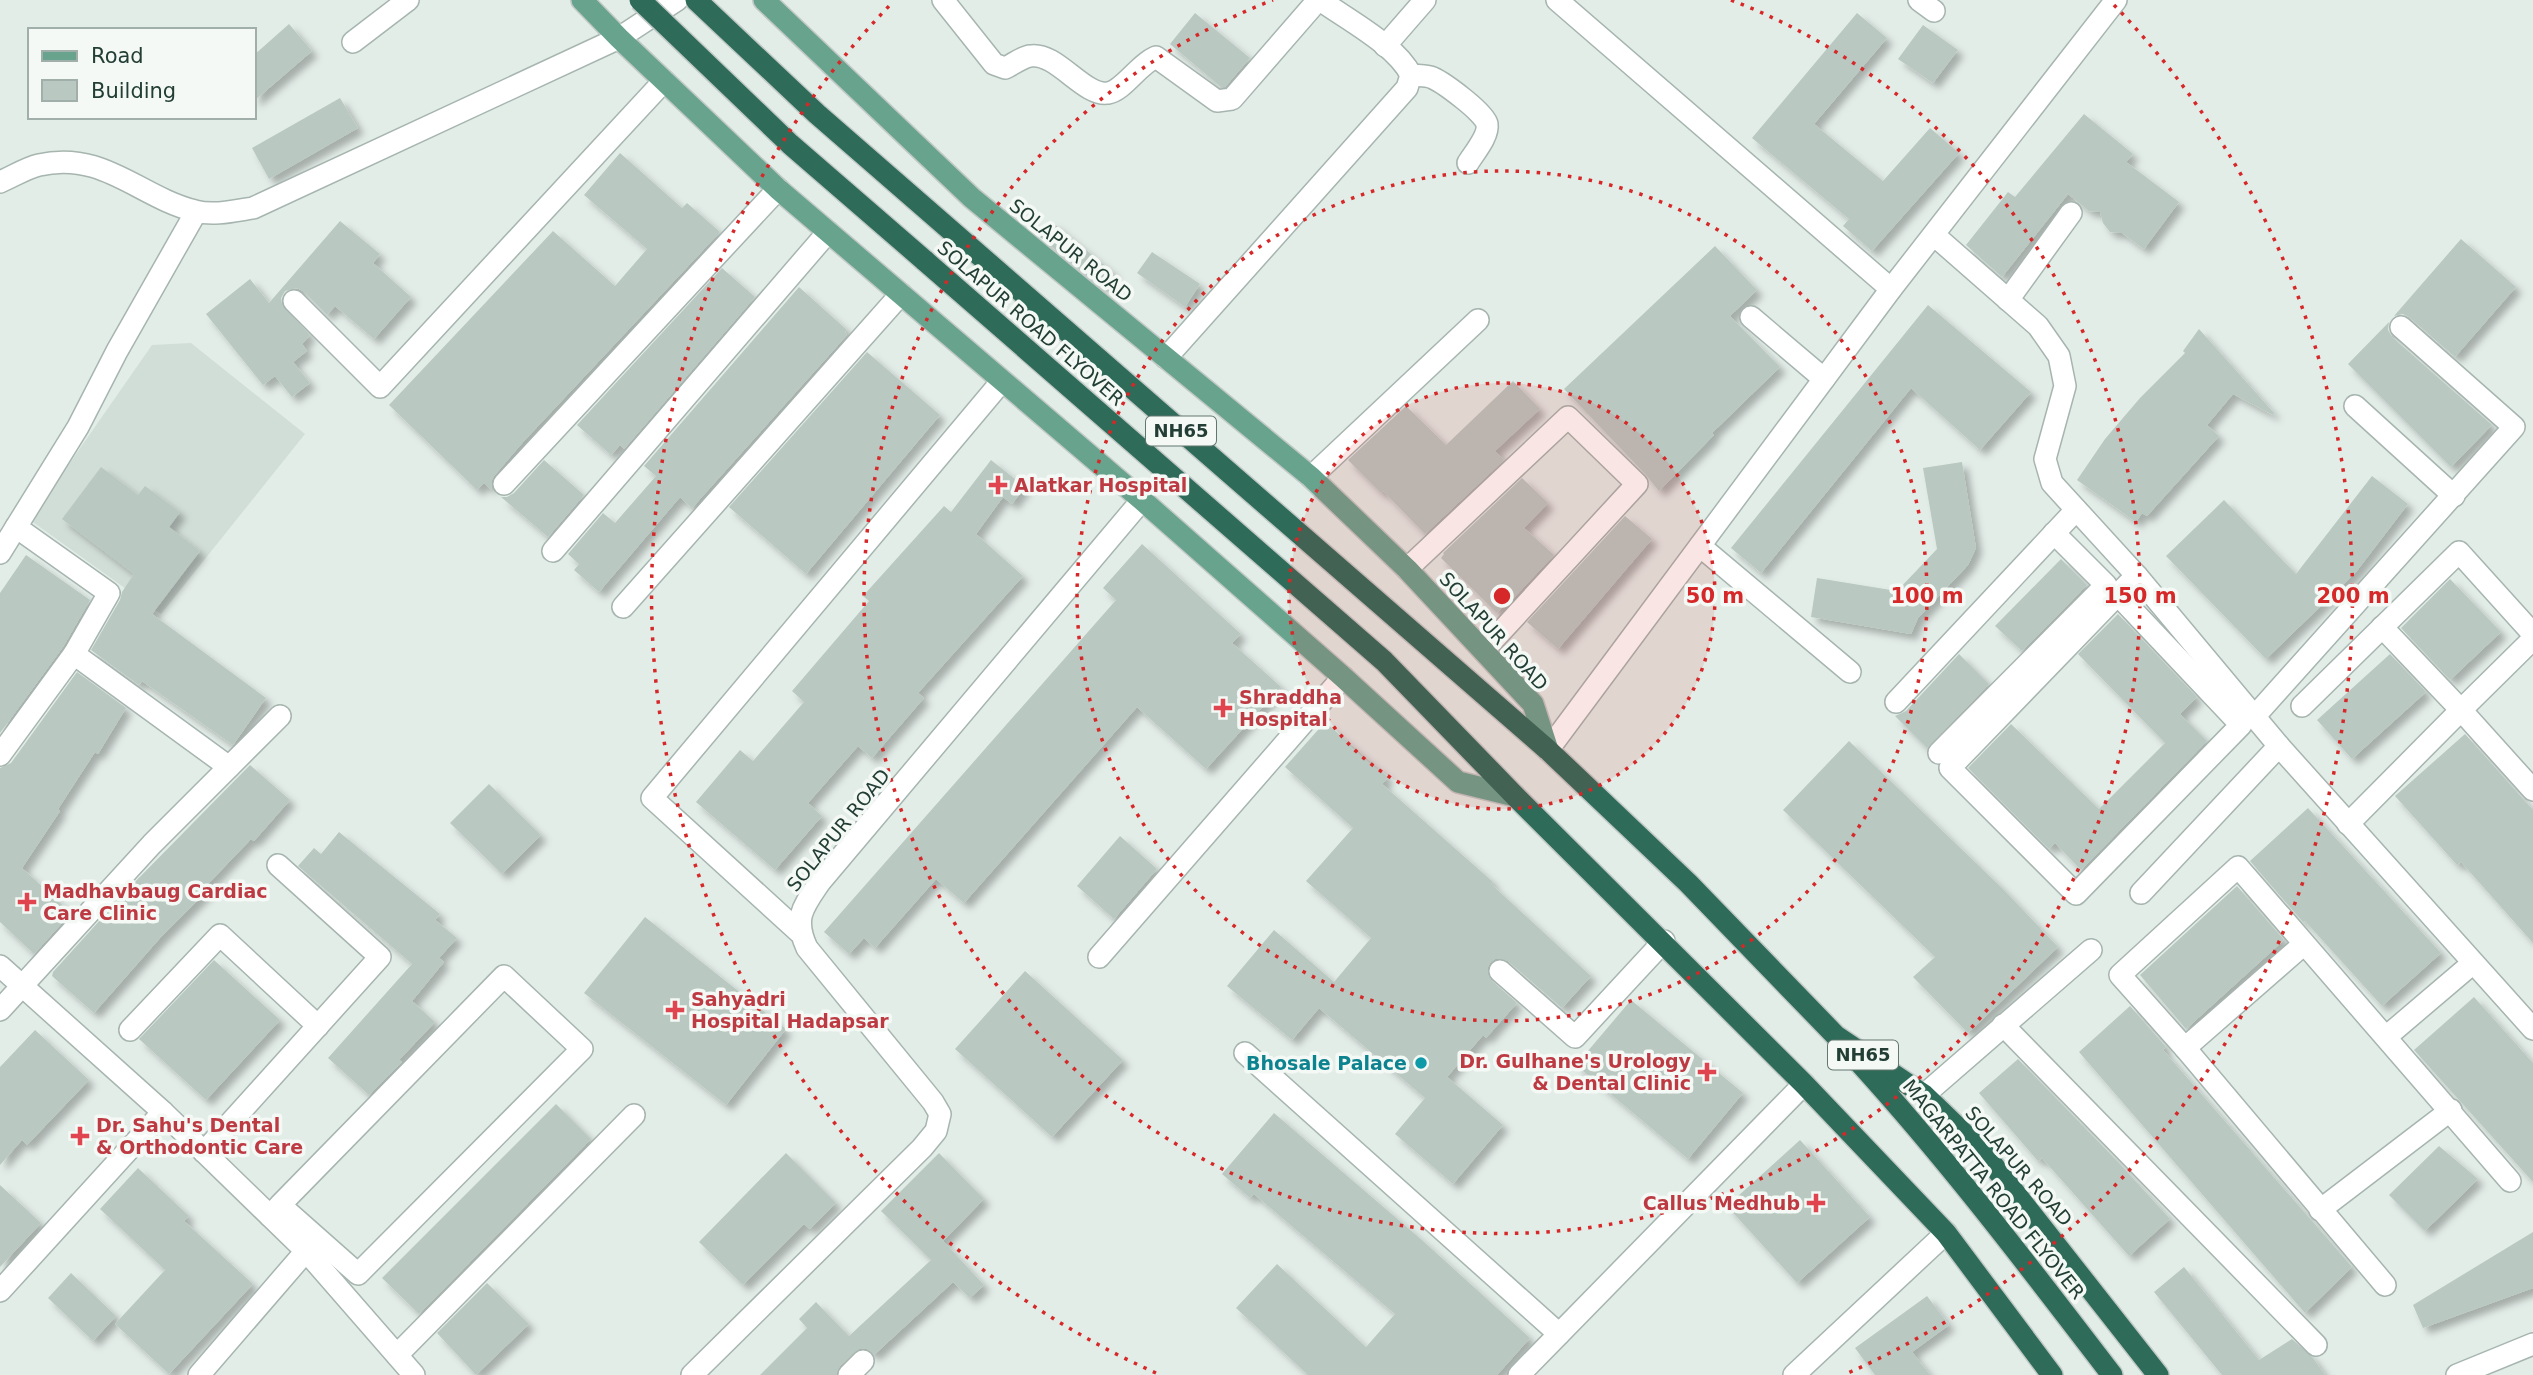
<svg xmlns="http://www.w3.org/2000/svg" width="2533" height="1375" viewBox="0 0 2533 1375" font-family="'DejaVu Sans',sans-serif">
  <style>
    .built { fill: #d1ddd7 }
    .building { fill: #b9c8c1; filter: url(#shadow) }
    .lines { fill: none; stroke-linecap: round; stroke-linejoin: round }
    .minor-casing { stroke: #a6b5af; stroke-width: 24 }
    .major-casing { stroke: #c1c9c6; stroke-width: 24 }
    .highway-casing { stroke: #c1c9c6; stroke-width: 24 }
    .minor { stroke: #fff; stroke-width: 21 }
    .major { stroke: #68a38e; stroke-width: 21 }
    .highway { stroke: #2e6b59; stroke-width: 21 }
    .highway-bridge-casing { stroke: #c1c9c6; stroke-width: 24; stroke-linecap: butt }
    .highway-bridge { stroke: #2e6b59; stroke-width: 21 }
    .ring { fill: none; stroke: #d62828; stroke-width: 3.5; stroke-dasharray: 3.5 7 }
    .health-dot { fill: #e0444e; stroke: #f4f9f6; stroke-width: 2.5 }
    .culture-dot { fill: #0f9aa8; stroke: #f4f9f6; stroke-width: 2.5 }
    .labels { text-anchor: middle; stroke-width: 7; stroke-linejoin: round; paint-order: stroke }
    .shield { fill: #f4f9f6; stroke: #62776f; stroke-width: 2 }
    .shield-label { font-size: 18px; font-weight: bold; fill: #233f35 }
    .street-label { font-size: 19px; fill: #233f35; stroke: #f4f9f6 }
    .health-label { font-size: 19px; font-weight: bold; fill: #be3a42; stroke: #f4f9f6; text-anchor: start }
    .culture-label { font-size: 19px; font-weight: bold; fill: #0d838f; stroke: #f4f9f6; text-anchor: end }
    .centre { fill: #d62828; stroke: #f4f9f6; stroke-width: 3.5 }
    .ring-label { font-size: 21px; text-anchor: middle; font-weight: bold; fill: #d62828; stroke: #f4f9f6; stroke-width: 7; stroke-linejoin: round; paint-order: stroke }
  </style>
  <defs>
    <filter id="shadow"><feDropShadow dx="6" dy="6" stdDeviation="3.5" flood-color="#0004"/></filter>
  </defs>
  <rect width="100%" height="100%" fill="#e3ede8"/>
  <path class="built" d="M 191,343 L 305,434 L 161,614 L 30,520 L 152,345 Z"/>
  <g class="building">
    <path d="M 1195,13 L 1250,58 L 1225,87 L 1221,87 L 1170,44 Z"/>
    <path d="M 1857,13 L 1887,38 L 1814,124 L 1883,181 L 1930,128 L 1959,153 L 1872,251 L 1843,226 L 1849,219 L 1752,138 Z"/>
    <path d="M 289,24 L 312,51 L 254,101 L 254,55 Z"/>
    <path d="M 1923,25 L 1958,50 L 1933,83 L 1898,59 Z"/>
    <path d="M 340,98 L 358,128 L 269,179 L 252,148 Z"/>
    <path d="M 2084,114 L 2133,154 L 2126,162 L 2179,202 L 2144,249 L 2122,233 L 2110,232 L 2103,223 L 2100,212 L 2089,211 L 2068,194 L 2002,277 L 1966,245 L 2008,192 L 2015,197 Z"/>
    <path d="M 620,153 L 682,208 L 687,203 L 720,232 L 523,442 L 494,476 L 491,482 L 492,490 L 484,483 L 477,490 L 389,405 L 553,231 L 615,286 L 647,249 L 584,195 Z"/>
    <path d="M 340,221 L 380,254 L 373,263 L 411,297 L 374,339 L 335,306 L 327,315 L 303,291 L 297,288 L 285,291 L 281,298 L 282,305 L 310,335 L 302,344 L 307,351 L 293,362 L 310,383 L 292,397 L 275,376 L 263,385 L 206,314 L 250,279 L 269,303 Z"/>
    <path d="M 1052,222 L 1114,273 L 1102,288 L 1040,237 Z"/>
    <path d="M 2461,239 L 2516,287 L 2455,357 L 2409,317 L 2403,314 L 2394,316 Z"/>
    <path d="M 1715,246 L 1757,290 L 1730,316 L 1780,367 L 1712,433 L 1714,435 L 1659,491 L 1646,475 L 1564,389 Z"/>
    <path d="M 1152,252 L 1200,284 L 1185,307 L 1137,273 Z"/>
    <path d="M 722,268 L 755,297 L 624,449 L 620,445 L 611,455 L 577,425 Z"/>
    <path d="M 799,287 L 847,330 L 845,332 L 847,335 L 692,508 L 680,497 L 599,592 L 574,570 L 579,564 L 568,554 L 603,513 L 615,523 L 656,476 L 644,466 Z"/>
    <path d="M 1928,305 L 2031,392 L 1980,450 L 1911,388 L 1761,573 L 1731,548 Z"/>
    <path d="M 2389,322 L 2388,330 L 2392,337 L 2492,425 L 2451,467 L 2348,364 Z"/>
    <path d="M 2199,329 L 2274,413 L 2273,415 L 2233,394 L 2207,425 L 2219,436 L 2147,516 L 2142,513 L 2136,522 L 2077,480 L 2105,439 L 2140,398 L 2185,353 L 2183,351 Z"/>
    <path d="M 867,352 L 940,415 L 806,574 L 729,507 Z"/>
    <path d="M 1513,381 L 1540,409 L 1495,451 L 1504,460 L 1425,534 L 1383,491 L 1381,493 L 1348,460 L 1406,406 L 1446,445 Z"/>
    <path d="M 544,460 L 584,495 L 548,537 L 501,497 L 507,497 L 514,493 Z"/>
    <path d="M 991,460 L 1025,487 L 1012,504 L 1003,497 L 976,534 L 1023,576 L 918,693 L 924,698 L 872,758 L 858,746 L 808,803 L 822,816 L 775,870 L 696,802 L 740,750 L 753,761 L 804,702 L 792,691 L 869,601 L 863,596 L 944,506 L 951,512 Z"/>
    <path d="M 1962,462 L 1976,548 L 1968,565 L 1918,618 L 1911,634 L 1811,617 L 1817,578 L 1897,591 L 1937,549 L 1923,468 Z"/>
    <path d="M 101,467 L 138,495 L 145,486 L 180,512 L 169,527 L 200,551 L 152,614 L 266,698 L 233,745 L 142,681 L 139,685 L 91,650 L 120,600 L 122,592 L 134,574 L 62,519 Z"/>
    <path d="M 2372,476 L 2408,504 L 2356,572 L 2266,659 L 2166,556 L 2224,500 L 2296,574 Z"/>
    <path d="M 1522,478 L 1548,503 L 1524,528 L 1554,555 L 1507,605 L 1505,604 L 1497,613 L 1441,558 L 1444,554 L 1443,553 Z"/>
    <path d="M 1625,516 L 1652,539 L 1558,649 L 1527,622 Z"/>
    <path d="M 1142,544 L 1241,634 L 1232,643 L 1281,687 L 1206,769 L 1137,707 L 964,903 L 936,879 L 875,948 L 864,938 L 849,954 L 824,932 L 1116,600 L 1103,588 Z"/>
    <path d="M 26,555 L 90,600 L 63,647 L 0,733 L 0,593 Z"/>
    <path d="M 2061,559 L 2087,585 L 2022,651 L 1995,626 Z"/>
    <path d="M 2450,579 L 2501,632 L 2450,680 L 2401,628 Z"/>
    <path d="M 2118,614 L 2197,697 L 2180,714 L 2207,741 L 2081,870 L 2055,843 L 2049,849 L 1968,768 L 2011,724 L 2099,809 L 2165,743 L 2078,654 Z"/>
    <path d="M 1959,654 L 1989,684 L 1927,748 L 1895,716 L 1906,711 Z"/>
    <path d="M 2390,654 L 2426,692 L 2352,759 L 2317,720 Z"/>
    <path d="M 77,672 L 126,708 L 98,754 L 95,752 L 58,809 L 60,811 L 22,868 L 71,913 L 34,954 L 0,922 L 0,768 L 11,763 Z"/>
    <path d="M 1325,722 L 1388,777 L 1382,784 L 1493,882 L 1491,884 L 1591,976 L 1562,1008 L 1508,961 L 1496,958 L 1490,963 L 1487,969 L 1491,980 L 1517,1003 L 1486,1038 L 1483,1035 L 1447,1077 L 1503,1125 L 1453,1184 L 1395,1134 L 1425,1098 L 1319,1008 L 1292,1040 L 1227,986 L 1274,930 L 1334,982 L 1371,938 L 1306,881 L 1353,828 L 1285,767 Z"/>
    <path d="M 2465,734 L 2533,810 L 2533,943 L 2461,862 L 2457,865 L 2395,796 Z"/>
    <path d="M 1849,741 L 2004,890 L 2058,947 L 1968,1033 L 1913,977 L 1935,957 L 1783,810 Z"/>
    <path d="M 250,765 L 290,800 L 254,841 L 251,839 L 208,884 L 211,887 L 160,938 L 94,1013 L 52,976 L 53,972 L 129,888 Z"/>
    <path d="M 489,784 L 541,835 L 502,874 L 450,823 Z"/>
    <path d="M 2308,808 L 2441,953 L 2382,1006 L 2305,921 L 2303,922 L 2250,861 Z"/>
    <path d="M 339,832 L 440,914 L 435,920 L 457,938 L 439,958 L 444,962 L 412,1001 L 435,1022 L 399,1060 L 402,1062 L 369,1095 L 328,1058 L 412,964 L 298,866 L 314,848 L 321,854 Z"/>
    <path d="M 1120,836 L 1157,869 L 1114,919 L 1077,886 Z"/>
    <path d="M 2237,886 L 2284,940 L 2186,1029 L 2140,975 Z"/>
    <path d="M 645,917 L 786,1029 L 726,1105 L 584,993 Z"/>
    <path d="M 214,960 L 280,1020 L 206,1100 L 139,1039 Z"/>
    <path d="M 1025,971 L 1123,1060 L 1052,1137 L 955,1049 Z"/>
    <path d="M 2474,997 L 2533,1063 L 2533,1182 L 2414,1050 Z"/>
    <path d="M 1631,1000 L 1743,1093 L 1688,1159 L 1576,1065 Z"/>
    <path d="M 2130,1006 L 2166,1047 L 2163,1050 L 2352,1267 L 2305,1313 L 2079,1052 Z"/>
    <path d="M 35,1030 L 89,1080 L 27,1145 L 22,1140 L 0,1165 L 0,1067 Z"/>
    <path d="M 2018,1059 L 2119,1163 L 2170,1219 L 2129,1256 L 2042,1158 L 2038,1161 L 1979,1093 Z"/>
    <path d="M 556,1104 L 591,1139 L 419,1314 L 382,1278 Z"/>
    <path d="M 1274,1113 L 1423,1241 L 1530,1338 L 1497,1375 L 1308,1375 L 1236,1308 L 1277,1264 L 1366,1347 L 1395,1314 L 1254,1194 L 1250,1198 L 1222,1174 Z"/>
    <path d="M 1800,1140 L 1870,1217 L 1797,1283 L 1727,1206 Z"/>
    <path d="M 2439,1146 L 2478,1179 L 2425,1231 L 2389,1195 Z"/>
    <path d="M 786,1153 L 836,1203 L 810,1229 L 804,1224 L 743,1285 L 699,1242 Z"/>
    <path d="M 939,1153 L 984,1199 L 943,1241 L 984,1285 L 970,1298 L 953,1282 L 874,1355 L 867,1349 L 859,1349 L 840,1366 L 836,1375 L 760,1375 L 807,1328 L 799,1319 L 816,1302 L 849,1336 L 931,1260 L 881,1211 Z"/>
    <path d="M 138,1168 L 189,1216 L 184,1221 L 253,1284 L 169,1374 L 115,1324 L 165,1270 L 100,1209 Z"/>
    <path d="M 0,1185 L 41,1223 L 0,1267 Z"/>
    <path d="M 2533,1232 L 2533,1288 L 2423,1328 L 2413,1305 Z"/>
    <path d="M 2184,1267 L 2259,1360 L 2292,1339 L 2313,1358 L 2325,1375 L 2222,1375 L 2154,1292 Z"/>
    <path d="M 71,1273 L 116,1316 L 93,1341 L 48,1298 Z"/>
    <path d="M 487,1283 L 529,1324 L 476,1375 L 437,1333 Z"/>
    <path d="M 1927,1296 L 1949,1325 L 1912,1352 L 1930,1375 L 1875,1375 L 1855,1348 Z"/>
  </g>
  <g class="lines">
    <defs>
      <g id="minor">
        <path d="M 943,0 L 994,64 L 1005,68 C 1012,65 1022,57 1030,56 C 1056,51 1084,97 1108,93 C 1123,91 1139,64 1156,57 L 1217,101 L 1232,99 L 1318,0"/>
        <path d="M 1557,0 L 1891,289"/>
        <path d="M 1919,0 L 1934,11"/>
        <path d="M 353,42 L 408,0"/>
        <path d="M 1385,46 L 1425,0"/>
        <path d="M 1411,75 C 1418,76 1427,75 1433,78 C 1444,83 1485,113 1487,124 C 1489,136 1474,153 1468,163"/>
        <path d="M 0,182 C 12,177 26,168 39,165 C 103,150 139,197 195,211 C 213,216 234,211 253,208 L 619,38 L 677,0"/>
        <path d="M 1934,235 L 2038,326 L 2059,356 L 2065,386 L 2045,459 L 2052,483 L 2137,576 L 2279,746 L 2533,1029"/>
        <path d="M 2008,300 L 2071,213"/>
        <path d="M 294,301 L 380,387 L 664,81"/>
        <path d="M 1751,317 L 1824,379"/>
        <path d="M 1166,358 L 1407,88 L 1411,75 C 1396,45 1348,20 1320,0"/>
        <path d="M 2355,406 L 2454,496"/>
        <path d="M 1311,477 L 1478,320"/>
        <path d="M 504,484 L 778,189"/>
        <path d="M 16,527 L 109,593 L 74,654"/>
        <path d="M 1700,546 L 1850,672"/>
        <path d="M 553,551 L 828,232"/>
        <path d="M 0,553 L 78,427 L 117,351 L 196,212"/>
        <path d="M 1407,569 L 1568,417 L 1637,484 L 1484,650"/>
        <path d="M 2118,595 L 2241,725 L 2076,894 L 1950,768 L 2128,584 L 2137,576"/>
        <path d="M 623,607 L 901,294"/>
        <path d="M 2382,627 L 2461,710 L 2533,639"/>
        <path d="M 1896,702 L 2076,510"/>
        <path d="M 2302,706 L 2459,552 L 2533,634"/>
        <path d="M 2254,717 L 2514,427 L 2401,327"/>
        <path d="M 1548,750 L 1891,289 L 2116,0"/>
        <path d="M 1939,753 L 2106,585 L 2054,533"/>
        <path d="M 0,755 L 74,654 L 229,767"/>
        <path d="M 2348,824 L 2461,710 L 2533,790"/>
        <path d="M 2141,893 L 2279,746"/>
        <path d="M 799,932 L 652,798 L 1002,381"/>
        <path d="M 1099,957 L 1343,677"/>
        <path d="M 0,966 L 163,1112 L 306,1251 L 414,1375"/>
        <path d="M 1500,971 L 1575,1037 L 1664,941"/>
        <path d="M 0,1010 L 152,844 L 280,716"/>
        <path d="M 2003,1025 L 2316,1345"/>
        <path d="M 130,1030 L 220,935 L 318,1026"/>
        <path d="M 2386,1037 L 2473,963"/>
        <path d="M 2185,1048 L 2304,944"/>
        <path d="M 1245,1053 L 1559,1334"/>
        <path d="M 1924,1095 L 2091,950"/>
        <path d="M 204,1152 L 380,957 L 278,865"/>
        <path d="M 2320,1210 L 2451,1110"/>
        <path d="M 270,1216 L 280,1205 L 504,976 L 582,1049 L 358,1274 L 280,1205"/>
        <path d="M 2385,1285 L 2185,1048 L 2120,975 L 2238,867 L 2510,1181"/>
        <path d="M 0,1291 L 163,1112"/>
        <path d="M 397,1355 L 634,1115"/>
        <path d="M 199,1375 L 306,1251"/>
        <path d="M 692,1375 L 922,1148 L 936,1131 L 940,1114 L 933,1102 L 807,948 C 793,918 803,907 820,882 L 1142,500"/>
        <path d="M 849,1375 L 863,1361"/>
        <path d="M 1519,1375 L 1804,1084"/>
        <path d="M 1794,1375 L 1946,1233"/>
        <path d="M 2457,1375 L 2533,1344"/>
      </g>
      <g id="major">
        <path d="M 582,0 L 619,38 L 778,189 L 1142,500 L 1343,677 L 1458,782 L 1515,796"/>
        <path d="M 764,0 L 972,198 L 1311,477 L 1407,569 L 1533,704 L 1548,750"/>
      </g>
      <g id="highway">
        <path d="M 696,0 L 817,114 L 1548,750 L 1688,883 L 1836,1036 L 1924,1095 L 1982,1151 L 2158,1375"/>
        <path d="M 924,260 L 1384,661 L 1515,796 L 1804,1084 L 1946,1233 L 2052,1375"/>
        <path d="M 1858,1061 C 1949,1161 2030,1268 2112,1375"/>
      </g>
    </defs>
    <use href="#minor" class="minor-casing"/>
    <use href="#major" class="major-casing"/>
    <use href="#highway" class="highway-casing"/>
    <use href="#minor" class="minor"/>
    <use href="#major" class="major"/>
    <use href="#highway" class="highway"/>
    <defs>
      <path id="highway-bridge" d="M 640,0 L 790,144 L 924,260"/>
    </defs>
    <use href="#highway-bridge" class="highway-bridge-casing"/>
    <use href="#highway-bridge" class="highway-bridge"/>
  </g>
  <circle cx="1502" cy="596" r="213" fill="#d62828" fill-opacity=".12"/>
  <g class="ring">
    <circle cx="1502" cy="596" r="213"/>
    <circle cx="1502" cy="596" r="425"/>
    <path d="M1731 0A638 638 0 1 1 1273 0"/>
    <path d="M1156 1373A851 851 0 0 1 890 5M2114 5A851 851 0 0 1 1848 1373"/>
  </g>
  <g class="health-dot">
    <path d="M994.5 474.5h7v7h7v7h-7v7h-7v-7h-7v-7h7z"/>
    <path d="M1219.5 697.5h7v7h7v7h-7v7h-7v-7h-7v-7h7z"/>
    <path d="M23.5 891.5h7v7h7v7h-7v7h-7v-7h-7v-7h7z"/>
    <path d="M671.5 999.5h7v7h7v7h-7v7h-7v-7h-7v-7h7z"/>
    <path d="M1703.5 1061.5h7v7h7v7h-7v7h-7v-7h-7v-7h7z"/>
    <path d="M76.5 1125.5h7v7h7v7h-7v7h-7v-7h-7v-7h7z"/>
    <path d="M1812.5 1192.5h7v7h7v7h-7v7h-7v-7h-7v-7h7z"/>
  </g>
  <circle class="culture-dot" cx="1421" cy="1063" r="7"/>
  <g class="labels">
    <g class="shield">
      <rect x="1146" y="416.5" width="70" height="29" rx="5"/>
      <rect x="1828" y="1040.5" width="70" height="29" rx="5"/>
    </g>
    <g class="shield-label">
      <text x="1181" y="437">NH65</text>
      <text x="1863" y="1061">NH65</text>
    </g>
    <g class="street-label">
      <text transform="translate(1071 250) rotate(39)" y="7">SOLAPUR ROAD</text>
      <text transform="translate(1031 323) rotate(41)" y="7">SOLAPUR ROAD FLYOVER</text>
      <text transform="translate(1494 631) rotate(48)" y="7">SOLAPUR ROAD</text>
      <text transform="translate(838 830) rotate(-51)" y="7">SOLAPUR ROAD</text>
      <text transform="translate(2019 1166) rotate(49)" y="7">SOLAPUR ROAD</text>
      <text transform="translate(1994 1189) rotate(51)" y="7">MAGARPATTA ROAD FLYOVER</text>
    </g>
    <g class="health-label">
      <text x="1014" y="492">Alatkar Hospital</text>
      <text x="1239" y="704">Shraddha<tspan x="1239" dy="22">Hospital</tspan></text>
      <text x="43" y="898">Madhavbaug Cardiac<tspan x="43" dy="22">Care Clinic</tspan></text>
      <text x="691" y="1006">Sahyadri<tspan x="691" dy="22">Hospital Hadapsar</tspan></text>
      <text x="1691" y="1068" text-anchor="end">Dr. Gulhane's Urology<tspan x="1691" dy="22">&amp; Dental Clinic</tspan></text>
      <text x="96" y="1132">Dr. Sahu's Dental<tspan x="96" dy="22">&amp; Orthodontic Care</tspan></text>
      <text x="1800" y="1210" text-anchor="end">Callus Medhub</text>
    </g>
    <g class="culture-label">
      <text x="1407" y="1070">Bhosale Palace</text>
    </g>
  </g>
  <circle cx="1502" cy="596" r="10" class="centre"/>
  <g class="ring-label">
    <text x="1715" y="603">50 m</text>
    <text x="1927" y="603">100 m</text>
    <text x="2140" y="603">150 m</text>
    <text x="2353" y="603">200 m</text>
  </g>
  <rect x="28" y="28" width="228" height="91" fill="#f4f9f6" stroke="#a0afa9" stroke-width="2"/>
  <rect x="42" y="51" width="35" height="10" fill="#68a38e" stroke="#a0afa9" stroke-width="2"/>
  <text x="91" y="63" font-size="21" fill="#233f35">Road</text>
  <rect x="42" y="80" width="35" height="21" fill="#b9c8c1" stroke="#a0afa9" stroke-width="2"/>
  <text x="91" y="98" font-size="21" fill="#233f35">Building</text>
</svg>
